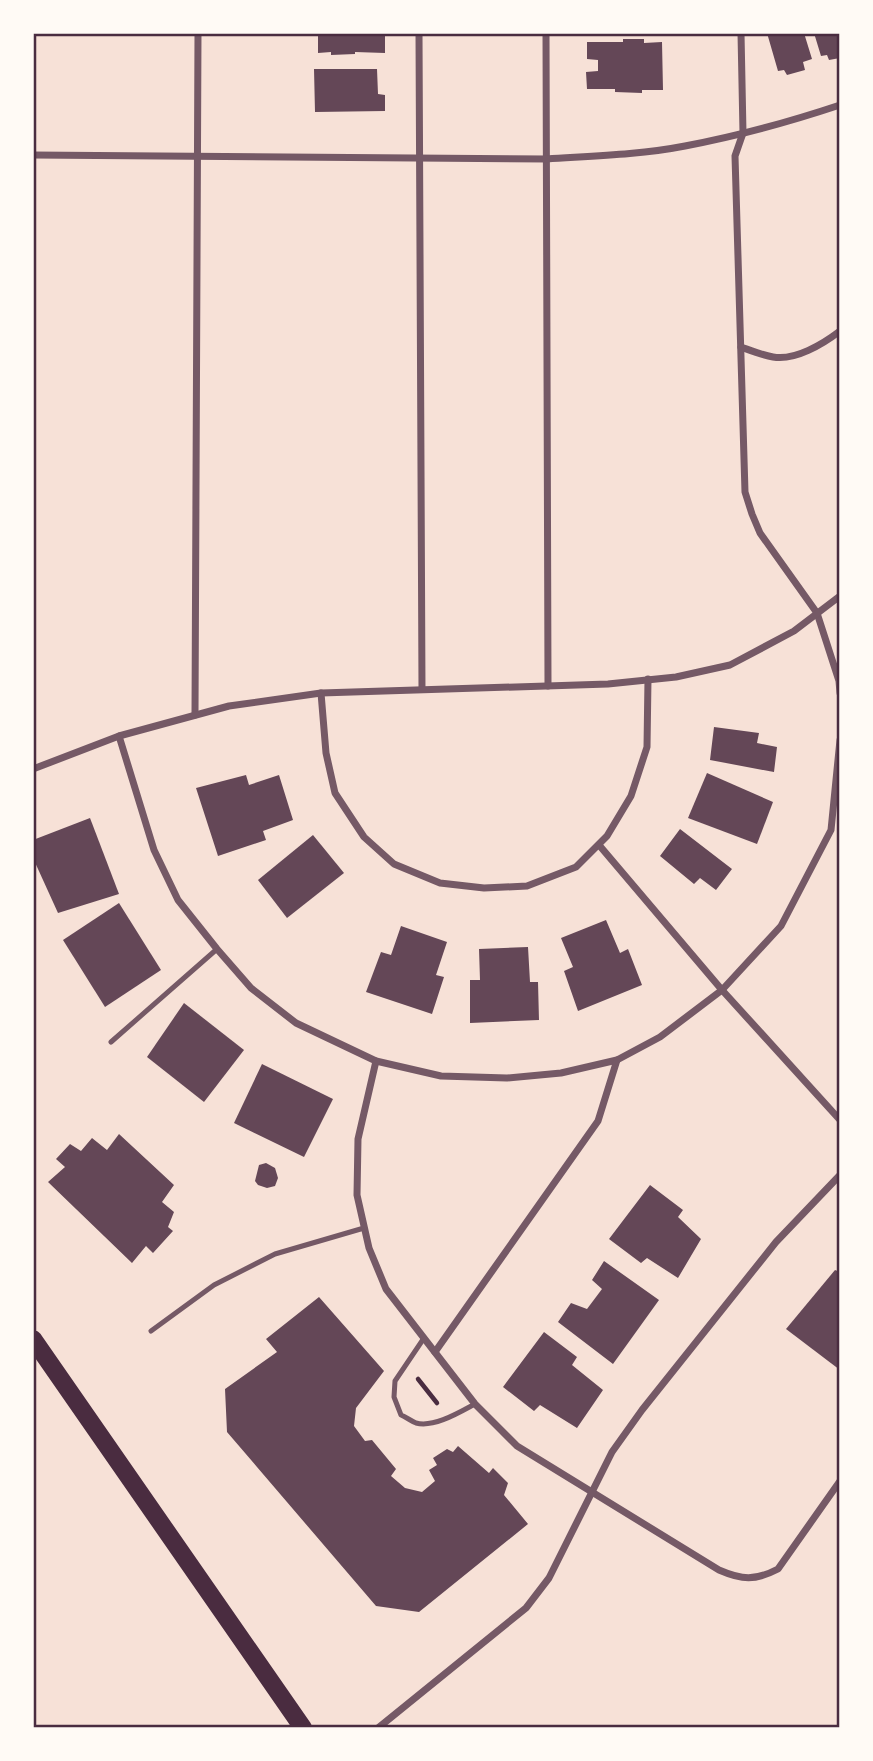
<svg xmlns="http://www.w3.org/2000/svg" width="873" height="1761" viewBox="0 0 873 1761" font-family="Karla,sans-serif">
  <style>
    .building { fill: #644757 }
    .lines { fill: none; stroke-linecap: round; stroke-linejoin: round }
    .path { stroke: #4a2c40; stroke-width: 4.5 }
    .service { stroke: #755966; stroke-width: 5 }
    .minor { stroke: #755966; stroke-width: 7 }
    .primary { stroke: #4a2c40; stroke-width: 18 }
    .neatline { fill: none; stroke: #4a2c40; stroke-width: 2.5 }
  </style>
  <rect width="100%" height="100%" fill="#f7e1d7"/>
  <g class="building">
    <path d="M 318,33 L 385,33 L 385,53 L 355,52 L 355,54 L 331,55 L 331,52 L 318,53 Z"/>
    <path d="M 767,33 L 804,33 L 812,59 L 803,62 L 805,70 L 787,75 L 784,70 L 778,71 Z"/>
    <path d="M 814,33 L 840,33 L 840,58 L 829,60 L 827,55 L 821,56 Z"/>
    <path d="M 623,39 L 644,39 L 644,43 L 662,42 L 663,90 L 642,90 L 642,93 L 615,92 L 615,89 L 587,89 L 586,72 L 598,71 L 598,60 L 587,59 L 587,42 L 623,42 Z"/>
    <path d="M 314,69 L 377,69 L 378,94 L 385,95 L 385,111 L 315,112 Z"/>
    <path d="M 714,727 L 759,733 L 757,743 L 777,747 L 774,772 L 710,760 Z"/>
    <path d="M 707,773 L 773,802 L 757,844 L 688,818 Z"/>
    <path d="M 246,775 L 249,785 L 279,775 L 293,820 L 263,831 L 266,840 L 218,856 L 196,788 Z"/>
    <path d="M 90,818 L 119,894 L 58,913 L 33,858 L 33,840 Z"/>
    <path d="M 680,829 L 732,869 L 716,890 L 700,878 L 694,884 L 660,856 Z"/>
    <path d="M 313,835 L 344,873 L 287,918 L 258,880 Z"/>
    <path d="M 119,903 L 161,970 L 105,1007 L 63,940 Z"/>
    <path d="M 606,920 L 620,953 L 628,949 L 642,985 L 578,1011 L 564,971 L 573,967 L 561,938 Z"/>
    <path d="M 401,926 L 447,942 L 436,975 L 444,977 L 432,1014 L 366,992 L 381,952 L 391,955 Z"/>
    <path d="M 528,947 L 530,982 L 538,982 L 539,1020 L 470,1023 L 470,980 L 480,980 L 479,949 Z"/>
    <path d="M 184,1003 L 244,1050 L 204,1102 L 147,1057 Z"/>
    <path d="M 262,1064 L 333,1099 L 304,1157 L 234,1123 Z"/>
    <path d="M 119,1134 L 174,1185 L 162,1202 L 174,1212 L 168,1227 L 173,1231 L 153,1253 L 146,1246 L 132,1263 L 48,1182 L 65,1167 L 56,1159 L 70,1144 L 81,1151 L 92,1138 L 107,1150 Z"/>
    <path d="M 266,1163 L 275,1168 L 278,1178 L 275,1186 L 267,1188 L 258,1185 L 255,1181 L 259,1165 Z"/>
    <path d="M 650,1185 L 683,1210 L 678,1217 L 701,1239 L 678,1278 L 647,1258 L 641,1263 L 609,1239 Z"/>
    <path d="M 604,1261 L 659,1300 L 613,1364 L 558,1322 L 571,1303 L 587,1309 L 602,1289 L 592,1280 Z"/>
    <path d="M 835,1270 L 840,1272 L 840,1370 L 786,1329 Z"/>
    <path d="M 319,1297 L 384,1371 L 356,1408 L 354,1426 L 365,1441 L 372,1440 L 396,1469 L 391,1476 L 405,1488 L 422,1492 L 435,1481 L 429,1470 L 437,1465 L 433,1458 L 447,1449 L 453,1452 L 458,1446 L 489,1473 L 493,1468 L 508,1483 L 504,1495 L 528,1524 L 419,1612 L 376,1606 L 227,1432 L 225,1389 L 277,1352 L 266,1339 Z"/>
    <path d="M 544,1332 L 577,1357 L 572,1365 L 603,1390 L 577,1428 L 540,1405 L 534,1411 L 503,1387 Z"/>
  </g>
  <g class="lines">
    <path class="path" d="M 418,1379 L 437,1403"/>
    <g class="service">
      <path d="M 111,1042 L 217,949"/>
      <path d="M 151,1331 L 214,1285 L 275,1254 L 364,1228"/>
      <path d="M 424,1338 L 395,1381 L 394,1397 L 401,1415 C 406,1417 411,1421 416,1423 C 434,1428 460,1412 475,1404"/>
    </g>
    <g class="minor">
      <path d="M 419,33 L 422,689"/>
      <path d="M 546,33 L 548,686"/>
      <path d="M 741,33 L 743,133 L 735,156 L 745,492 L 752,514 L 760,533 L 817,613 L 839,681 L 840,693"/>
      <path d="M 33,155 L 547,159 C 593,156 639,155 685,146 C 738,136 789,122 840,105"/>
      <path d="M 741,347 C 752,351 762,355 773,357 C 795,361 823,344 840,331"/>
      <path d="M 321,693 L 326,753 L 335,793 L 364,837 L 394,864 L 440,883 L 484,888 L 527,886 L 576,867 L 607,836 L 631,796 L 647,747 L 648,679"/>
      <path d="M 195,715 L 198,33"/>
      <path d="M 119,736 L 154,850 L 178,900 L 217,949 L 251,988 L 296,1023 L 376,1061 L 441,1076 L 507,1078 L 561,1073 L 617,1060 L 660,1037 L 722,990 L 781,926 L 831,830 L 840,740"/>
      <path d="M 33,769 L 119,736 L 229,706 L 321,693 L 608,684 L 676,677 L 730,665 L 794,631 L 840,596"/>
      <path d="M 599,845 L 722,990 L 840,1120"/>
      <path d="M 376,1061 L 358,1139 L 357,1195 L 369,1248 L 386,1289 L 475,1404 L 517,1446 L 719,1570 C 742,1580 755,1581 778,1569 L 840,1481"/>
      <path d="M 435,1352 L 598,1121 L 617,1060"/>
      <path d="M 378,1728 L 526,1608 L 549,1578 L 612,1452 L 642,1410 L 776,1242 L 840,1175"/>
    </g>
    <path class="primary" d="M 33,1339 L 303,1728"/>
  </g>
  <rect width="873" height="1761" fill="none" stroke="#fffaf5" stroke-width="70"/>
  <rect x="35" y="35" width="803" height="1691" class="neatline"/>
</svg>
